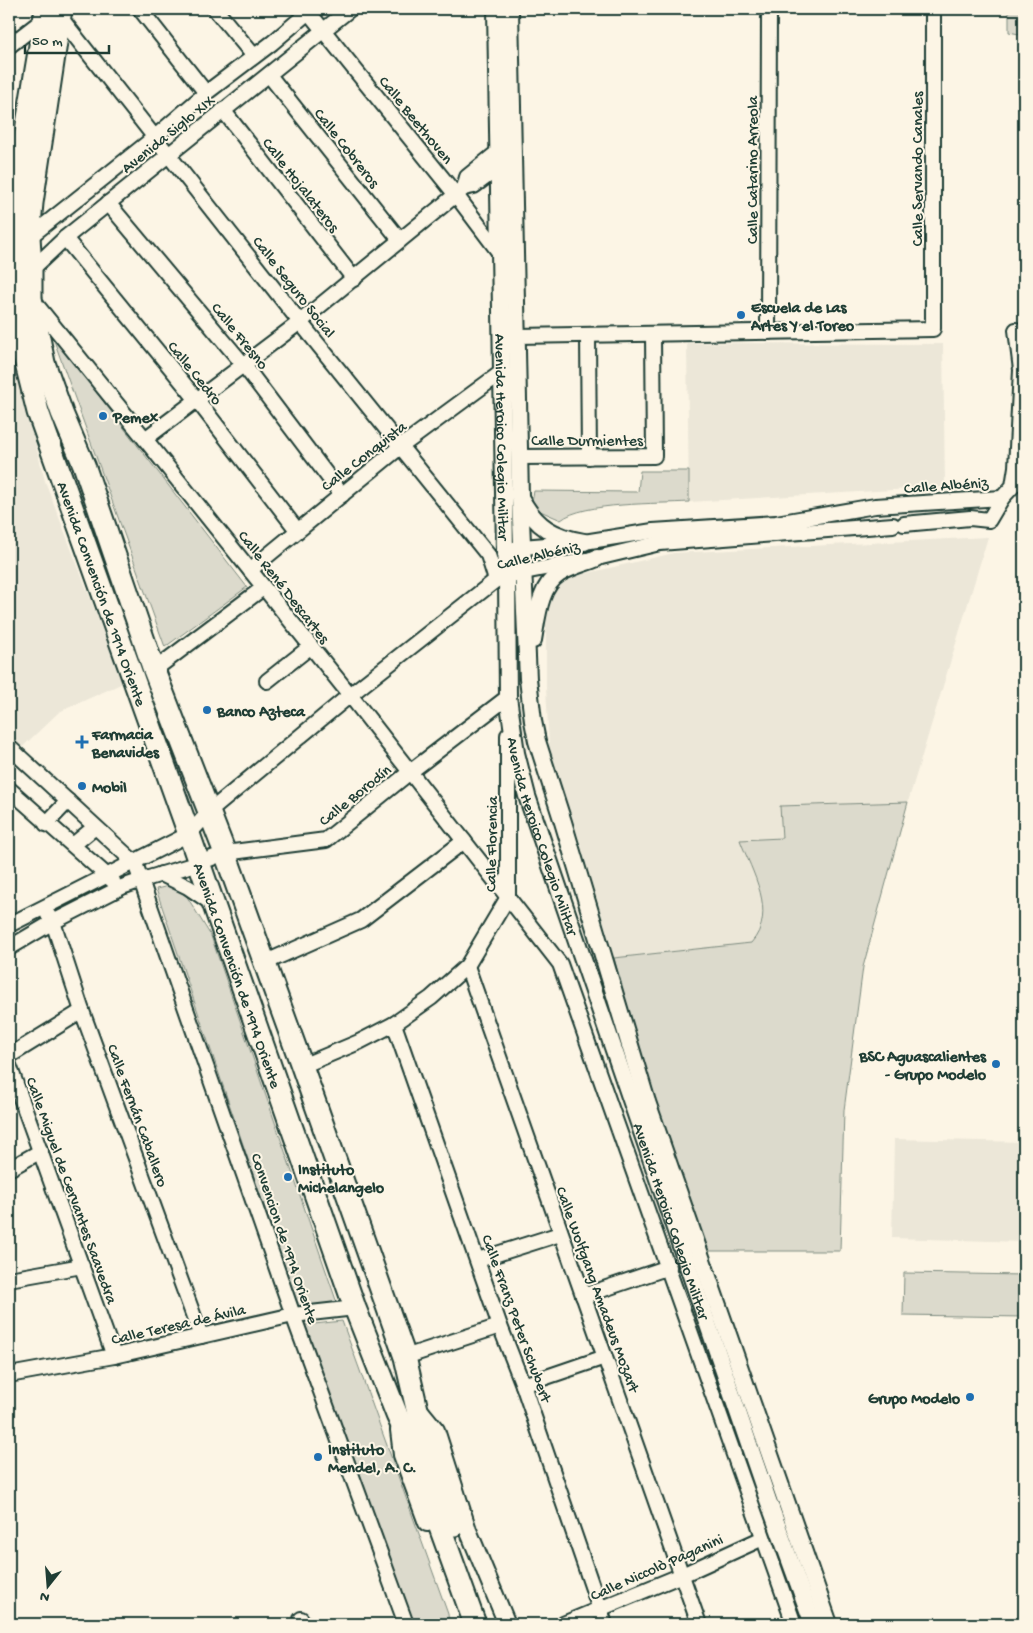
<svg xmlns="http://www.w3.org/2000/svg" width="1033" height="1633" viewBox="0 0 1033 1633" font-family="'Gochi Hand',sans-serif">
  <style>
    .built { fill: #ece7d8 }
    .green { fill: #dcdacc; stroke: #7e8c80 }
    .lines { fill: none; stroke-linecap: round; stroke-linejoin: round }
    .minor-casing { stroke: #1f3d34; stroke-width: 18 }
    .tertiary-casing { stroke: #1f3d34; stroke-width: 20 }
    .primary-casing { stroke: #1f3d34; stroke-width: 25 }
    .minor { stroke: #fcf5e5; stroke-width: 14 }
    .tertiary { stroke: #fcf5e5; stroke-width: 16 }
    .primary { stroke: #fcf5e5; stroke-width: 21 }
    .poi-dot { fill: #1f6fb2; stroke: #fcf5e5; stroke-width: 2 }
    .labels { text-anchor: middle; stroke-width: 4; stroke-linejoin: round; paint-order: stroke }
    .street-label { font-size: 16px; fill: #1f3d34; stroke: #fcf5e5 }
    .poi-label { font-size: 16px; font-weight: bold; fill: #1f3d34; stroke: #fcf5e5; text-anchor: start }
  </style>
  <rect width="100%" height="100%" fill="#fcf5e5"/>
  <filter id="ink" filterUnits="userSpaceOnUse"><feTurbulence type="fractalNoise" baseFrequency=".02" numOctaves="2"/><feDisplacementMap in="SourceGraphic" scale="10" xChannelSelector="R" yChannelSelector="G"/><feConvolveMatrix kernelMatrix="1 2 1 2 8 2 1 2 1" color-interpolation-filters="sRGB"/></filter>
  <g filter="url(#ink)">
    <g class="built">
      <path d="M 9,342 L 45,481 L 123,683 L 59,712 L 17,752 L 9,745 Z"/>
      <path d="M 687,343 L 943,344 L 945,487 L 689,502 Z"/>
      <path d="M 988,537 L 908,802 L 781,806 L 782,838 L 759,888 L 762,900 L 763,912 L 758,935 L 751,944 L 614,958 L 578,836 L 559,783 L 549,747 L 546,687 L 546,609 L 553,590 L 562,579 L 674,553 Z"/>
      <path d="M 894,1139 L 1024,1142 L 1024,1242 L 892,1238 Z"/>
    </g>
    <g class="green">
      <path d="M 1009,9 L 1024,9 L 1024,35 L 1009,32 Z"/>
      <path d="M 52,335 L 247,587 L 165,647 Z"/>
      <path d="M 640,471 L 689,471 L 689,502 C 659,504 583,502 561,520 L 538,510 L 532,501 L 534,491 L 638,492 Z"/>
      <path d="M 908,802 L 863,967 L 844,1110 L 840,1251 L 706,1251 L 644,1070 L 614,958 L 751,943 C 778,913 752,872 740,840 L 782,838 L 780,806 Z"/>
      <path d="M 169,886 L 186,895 L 211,936 L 337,1303 L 298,1306 L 156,889 Z"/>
      <path d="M 904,1273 L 1024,1275 L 1024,1317 L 903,1315 Z"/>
      <path d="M 342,1321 L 448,1614 L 449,1624 L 412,1624 L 305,1325 Z"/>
    </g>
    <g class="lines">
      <defs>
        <g id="minor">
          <path d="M 140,9 L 206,93"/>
          <path d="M 215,9 L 254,56"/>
          <path d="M 306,9 L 456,195 L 499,252"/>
          <path d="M 60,17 L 300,322 L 488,555 L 496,580"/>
          <path d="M 9,46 L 44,19"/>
          <path d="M 269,75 L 400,240"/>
          <path d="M 223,110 L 354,279"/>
          <path d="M 464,188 L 467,177 L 504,147"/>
          <path d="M 108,203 L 243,364 L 342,495"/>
          <path d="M 65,238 L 197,400 L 297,530"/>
          <path d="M 27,239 L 155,137 L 206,93 L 272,43 L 312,9"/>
          <path d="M 28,273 L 65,238 L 350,9"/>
          <path d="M 34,302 L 145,439 L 350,695 L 560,964 L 794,1624"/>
          <path d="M 768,332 L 769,9"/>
          <path d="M 588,335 L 589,457"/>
          <path d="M 517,336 L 933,329 L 933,9"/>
          <path d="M 145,439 L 300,322 L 464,188 L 474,186 L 505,163"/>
          <path d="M 520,457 L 654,456 L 653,334"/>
          <path d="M 904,524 L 970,518 L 989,520 L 1002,498 L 1013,486 L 1016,467 L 1021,370 L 1016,330"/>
          <path d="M 514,549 L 522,547 L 584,542 L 653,531 L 776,523 L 875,506 L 1002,498"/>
          <path d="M 250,570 L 400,447 L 502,372"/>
          <path d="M 154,670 L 263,588"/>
          <path d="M 267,681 L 310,647"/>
          <path d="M 9,747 L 135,863 L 293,1315 L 406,1624"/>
          <path d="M 9,789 L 113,881"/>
          <path d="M 46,824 L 68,801"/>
          <path d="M 73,845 L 95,827"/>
          <path d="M 161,874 L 188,887 L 213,904"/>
          <path d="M 48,915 L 53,922 L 82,1011 L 201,1336"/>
          <path d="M 9,925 L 189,834 L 209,812 L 350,695 L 496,580 L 524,572 L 597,558 L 660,543 L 893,525"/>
          <path d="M 9,948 L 53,922 L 122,887 L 142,880 L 199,863 L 225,853 L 326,840 L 410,772 L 508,697"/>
          <path d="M 264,963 L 361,920 L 464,841"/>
          <path d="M 467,966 L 699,1624"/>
          <path d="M 394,1024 L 500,1326 L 523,1385 L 605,1624"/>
          <path d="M 9,1056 L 82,1011"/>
          <path d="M 9,1065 L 114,1356"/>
          <path d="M 302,1066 L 359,1042 L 394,1024 L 431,998 L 467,966 L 508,897 L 508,735"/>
          <path d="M 9,1169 L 41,1151"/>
          <path d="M 478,1260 L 560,1234"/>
          <path d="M 9,1279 L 82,1266"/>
          <path d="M 583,1296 L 669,1267"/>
          <path d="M 405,1357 L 500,1326"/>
          <path d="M 9,1375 L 114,1356 L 293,1315 L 355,1308"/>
          <path d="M 523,1385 L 605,1357"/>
          <path d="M 301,1619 L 303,1624"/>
          <path d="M 563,1624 L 682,1575 L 763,1538"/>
        </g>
        <g id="tertiary">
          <path id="s1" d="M 496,9 L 505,552 L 507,576 L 508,697 L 516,753 L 527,796 L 768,1500 L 813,1624"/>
          <path d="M 510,9 L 520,497 L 528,679 L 533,721 L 537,741 L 563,822 L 647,1102 L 829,1624"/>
          <path d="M 521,499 C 536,527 554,537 584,542"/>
          <path d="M 533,640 C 537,618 539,586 560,573 C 572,566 585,563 597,558"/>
          <path d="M 418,1408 L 436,1430 L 468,1530 L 507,1624"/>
          <path d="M 399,1430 L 402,1455 L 427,1523"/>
        </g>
        <g id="primary">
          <path id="s2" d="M 46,9 L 14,203 L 15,313 L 16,324 L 38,412 L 189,834 L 355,1308 L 397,1415 L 408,1439 L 475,1624"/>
          <path d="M 61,9 L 32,203 L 29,236 L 31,270 L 31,298 L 44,363 L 62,413 L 84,465 L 154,670 L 225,853 L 302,1066 L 405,1357 L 422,1431 L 454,1525"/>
        </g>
      </defs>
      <use href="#minor" class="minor-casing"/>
      <use href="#tertiary" class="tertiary-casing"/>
      <use href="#primary" class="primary-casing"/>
      <use href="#minor" class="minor"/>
      <use href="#tertiary" class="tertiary"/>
      <use href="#primary" class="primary"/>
    </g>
  </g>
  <g class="poi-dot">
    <circle cx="741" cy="315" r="5"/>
    <circle cx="103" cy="416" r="5"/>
    <circle cx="207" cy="710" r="5"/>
    <path d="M79.5 734.5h5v5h5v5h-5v5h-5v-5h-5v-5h5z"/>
    <circle cx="82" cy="786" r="5"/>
    <circle cx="996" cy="1064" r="5"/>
    <circle cx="288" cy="1177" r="5"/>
    <circle cx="970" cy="1397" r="5"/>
    <circle cx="318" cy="1457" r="5"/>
  </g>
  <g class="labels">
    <g class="street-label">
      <text transform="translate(417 119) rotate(51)" y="6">Calle Beethoven</text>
      <text transform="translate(167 133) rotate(-39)" y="6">Avenida Siglo XIX</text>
      <text transform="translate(348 147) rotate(52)" y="6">Calle Cobreros</text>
      <text transform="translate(916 169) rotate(-90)" y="6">Calle Servando Canales</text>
      <text transform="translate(751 170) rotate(-90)" y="6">Calle Catarino Arreola</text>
      <text transform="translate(302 184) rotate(52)" y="6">Calle Hojalateros</text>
      <text transform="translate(295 286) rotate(52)" y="6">Calle Seguro Social</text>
      <text transform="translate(241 335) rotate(51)" y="6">Calle Fresno</text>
      <text transform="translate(196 372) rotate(51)" y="6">Calle Cedro</text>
      <text dy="6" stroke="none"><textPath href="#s1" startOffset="428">Avenida Heroico Colegio Militar</textPath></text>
      <text x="587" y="445">Calle Durmientes</text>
      <text transform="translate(363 455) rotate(-38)" y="6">Calle Conquista</text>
      <text transform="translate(946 484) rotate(-4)" y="6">Calle Albéniz</text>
      <text transform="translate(538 554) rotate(-13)" y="6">Calle Albéniz</text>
      <text transform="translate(285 586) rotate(52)" y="6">Calle René Descartes</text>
      <text dy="6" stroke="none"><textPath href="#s2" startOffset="601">Avenida Convención de 1914 Oriente</textPath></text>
      <text transform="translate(354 794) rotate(-39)" y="6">Calle Borodín</text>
      <text dy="6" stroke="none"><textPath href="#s1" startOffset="832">Avenida Heroico Colegio Militar</textPath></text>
      <text transform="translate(490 844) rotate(-89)" y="6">Calle Florencia</text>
      <text dy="6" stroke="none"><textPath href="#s2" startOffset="1006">Avenida Convención de 1914 Oriente</textPath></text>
      <text transform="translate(139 1115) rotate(70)" y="6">Calle Fernán Caballero</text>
      <text transform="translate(73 1190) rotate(70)" y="6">Calle Miguel de Cervantes Saavedra</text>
      <text dy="6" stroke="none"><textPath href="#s1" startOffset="1238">Avenida Heroico Colegio Militar</textPath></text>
      <text transform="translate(286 1238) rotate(71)" y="6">Convencion de 1914 Oriente</text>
      <text transform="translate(599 1289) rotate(70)" y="6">Calle Wolfgang Amadeus Mozart</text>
      <text transform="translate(518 1318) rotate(70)" y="6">Calle Franz Peter Schubert</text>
      <text transform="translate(178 1323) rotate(-13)" y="6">Calle Teresa de Ávila</text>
      <text transform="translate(656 1566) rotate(-24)" y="6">Calle Niccolò Paganini</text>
    </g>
    <g class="poi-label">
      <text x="751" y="312">Escuela de Las<tspan x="751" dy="18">Artes Y el Toreo</tspan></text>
      <text x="113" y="422">Pemex</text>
      <text x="217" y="716">Banco Azteca</text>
      <text x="92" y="739">Farmacia<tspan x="92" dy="18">Benavides</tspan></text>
      <text x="92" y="792">Mobil</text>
      <text x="986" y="1061" text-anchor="end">BSC Aguascalientes<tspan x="986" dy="18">- Grupo Modelo</tspan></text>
      <text x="298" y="1174">Instituto<tspan x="298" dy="18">Michelangelo</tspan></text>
      <text x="960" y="1403" text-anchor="end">Grupo Modelo</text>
      <text x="328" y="1454">Instituto<tspan x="328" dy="18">Mendel, A. C.</tspan></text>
    </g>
  </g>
  <rect width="1033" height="1633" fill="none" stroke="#fcf5e5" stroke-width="30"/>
  <rect x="15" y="15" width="1003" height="1603" fill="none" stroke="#1f3d34" stroke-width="2" filter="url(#ink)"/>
  <g transform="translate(48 1586) rotate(197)" stroke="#fcf5e5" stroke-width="4" paint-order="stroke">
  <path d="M0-4L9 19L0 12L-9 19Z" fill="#1f3d34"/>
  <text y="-8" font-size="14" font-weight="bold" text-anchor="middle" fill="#1f3d34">N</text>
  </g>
  <path d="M25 45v8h84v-8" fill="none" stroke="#1f3d34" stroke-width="2.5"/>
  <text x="32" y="45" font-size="15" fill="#1f3d34" stroke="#fcf5e5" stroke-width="4" paint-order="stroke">50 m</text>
</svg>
